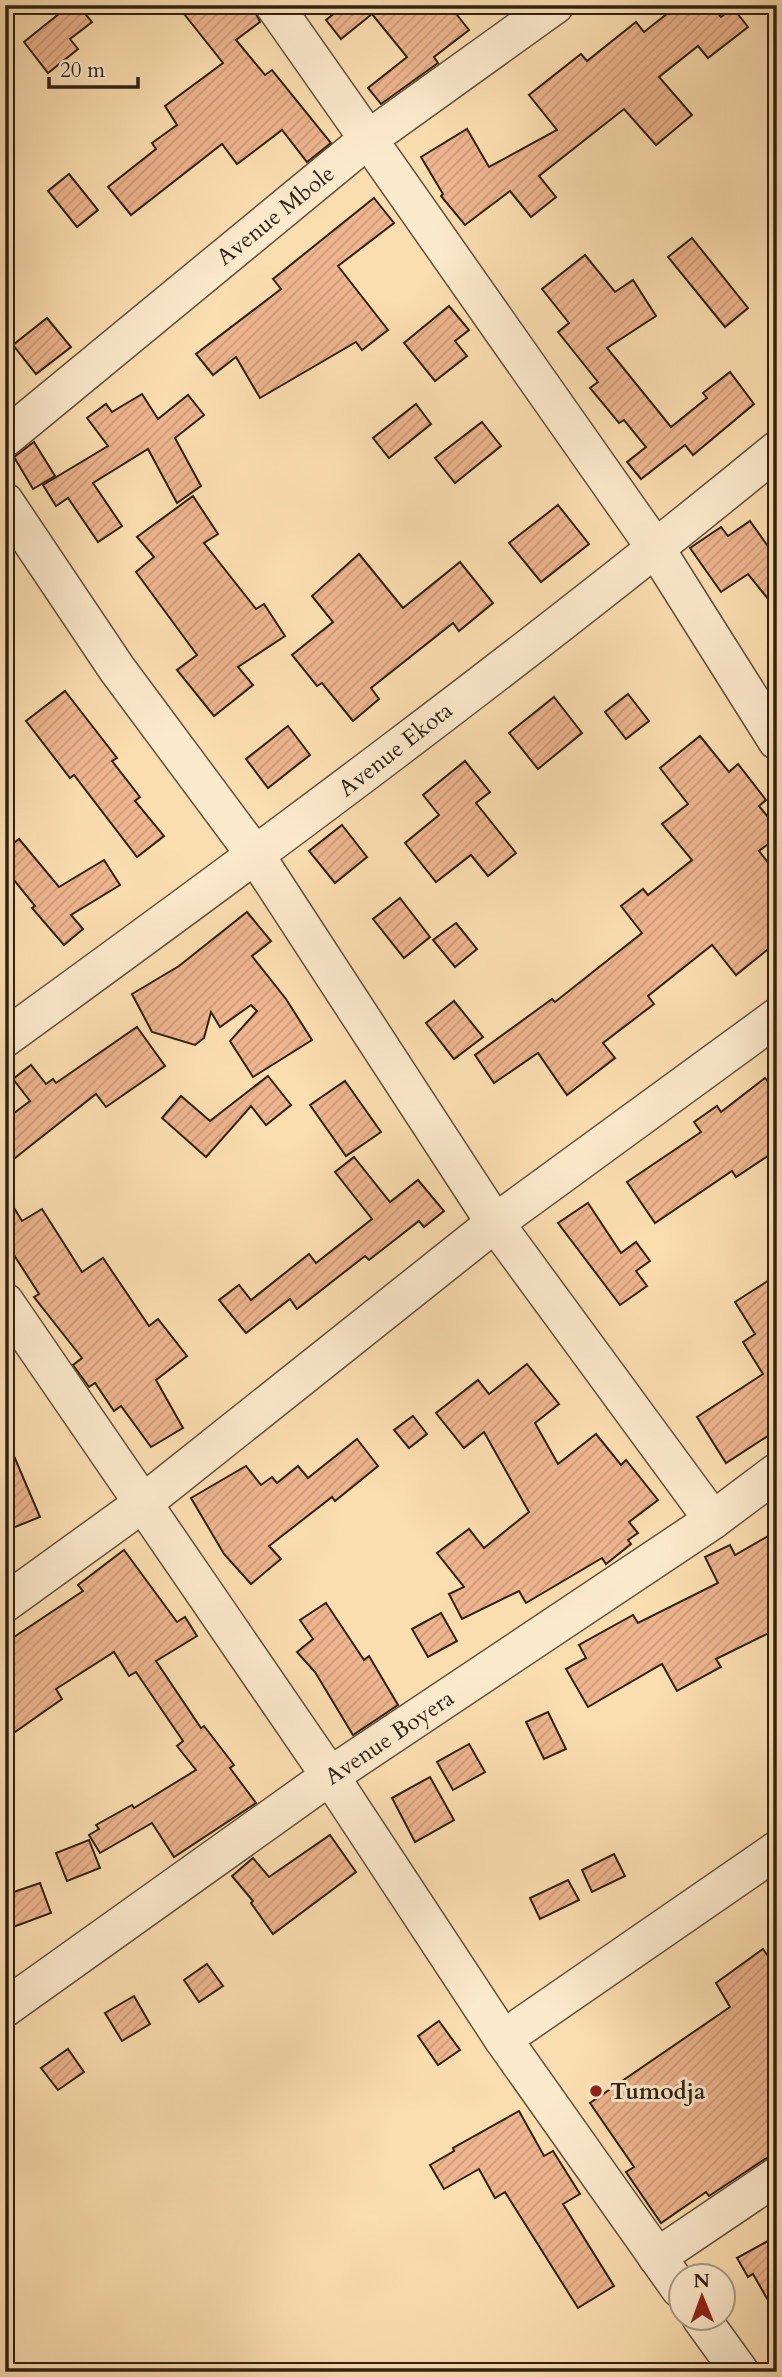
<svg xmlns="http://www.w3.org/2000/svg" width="782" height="2377" viewBox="0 0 782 2377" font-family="Cardo,serif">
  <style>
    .building { fill: url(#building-hatch); stroke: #2f2215; stroke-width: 2 }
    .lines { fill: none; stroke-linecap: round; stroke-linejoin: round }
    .minor-casing { stroke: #62513c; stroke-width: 40 }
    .minor { stroke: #fceacc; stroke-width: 37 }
    .poi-dot { fill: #8f2418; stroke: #fceacc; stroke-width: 2.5 }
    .labels { text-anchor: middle; stroke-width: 6; stroke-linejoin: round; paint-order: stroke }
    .street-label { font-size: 23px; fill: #2f2215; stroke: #fceacc }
    .poi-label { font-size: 23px; font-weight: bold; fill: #2f2215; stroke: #fceacc; text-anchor: start }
  </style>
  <defs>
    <pattern id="building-hatch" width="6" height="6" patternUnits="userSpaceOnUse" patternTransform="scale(1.75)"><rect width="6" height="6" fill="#eeb58e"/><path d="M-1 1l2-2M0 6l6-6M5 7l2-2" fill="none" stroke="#cc9b7a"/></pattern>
  </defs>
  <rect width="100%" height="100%" fill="#fbdeb0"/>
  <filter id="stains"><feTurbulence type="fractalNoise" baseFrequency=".00286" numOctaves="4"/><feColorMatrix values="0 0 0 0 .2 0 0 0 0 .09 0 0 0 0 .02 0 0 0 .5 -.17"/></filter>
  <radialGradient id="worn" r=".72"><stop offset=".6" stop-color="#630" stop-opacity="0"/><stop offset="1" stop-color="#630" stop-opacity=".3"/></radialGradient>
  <g class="building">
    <path d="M 70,5 L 78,5 L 92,22 L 70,39 L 78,49 L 48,73 L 24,42 Z"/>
    <path d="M 177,5 L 252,5 L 260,22 L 236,40 L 265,75 L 272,70 L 331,143 L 307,162 L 282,130 L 237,164 L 222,144 L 131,215 L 108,187 L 156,149 L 152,143 L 177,125 L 165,106 L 223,63 Z"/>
    <path d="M 345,5 L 449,5 L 469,30 L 434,57 L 438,63 L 381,104 L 368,88 L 407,57 L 372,14 L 341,39 L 326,20 Z"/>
    <path d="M 678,5 L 711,5 L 721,17 L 733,8 L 748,27 L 708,58 L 698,46 L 659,77 L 692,115 L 656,145 L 624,109 L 539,176 L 556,197 L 531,217 L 510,191 L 465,225 L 441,196 L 443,194 L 421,157 L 467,129 L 489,167 L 557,130 L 529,95 L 581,54 L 587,61 L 636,22 L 644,32 Z"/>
    <path d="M 69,174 L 98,210 L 77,227 L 48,191 Z"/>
    <path d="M 374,198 L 394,223 L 338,266 L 388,330 L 362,350 L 356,342 L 260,398 L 236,357 L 213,375 L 196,354 L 281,289 L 273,279 Z"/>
    <path d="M 692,238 L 748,308 L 725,327 L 668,257 Z"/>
    <path d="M 585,255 L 615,292 L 633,280 L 656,316 L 607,348 L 671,427 L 707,398 L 703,393 L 730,372 L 754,404 L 693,455 L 685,445 L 641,479 L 627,462 L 646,447 L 624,420 L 619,423 L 590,388 L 598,382 L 558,332 L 569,323 L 542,289 Z"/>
    <path d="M 449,306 L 469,330 L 455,341 L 467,356 L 435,381 L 404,343 Z"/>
    <path d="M 47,318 L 71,347 L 36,374 L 13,345 Z"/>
    <path d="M 142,394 L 158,419 L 188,395 L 204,415 L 175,438 L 201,486 L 177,503 L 148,449 L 93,483 L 122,526 L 98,542 L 68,498 L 56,506 L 43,485 L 108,446 L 87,418 L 106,404 L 112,412 Z"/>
    <path d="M 416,404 L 431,424 L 389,458 L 373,438 Z"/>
    <path d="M 482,422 L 501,446 L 455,483 L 435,458 Z"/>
    <path d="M 34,442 L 55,476 L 33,489 L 14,457 Z"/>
    <path d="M 193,496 L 218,534 L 204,543 L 256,609 L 264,604 L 285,636 L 238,667 L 253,685 L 214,716 L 177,670 L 197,655 L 136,572 L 154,557 L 137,537 Z"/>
    <path d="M 558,505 L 589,544 L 541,582 L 509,543 Z"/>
    <path d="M 750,521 L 777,559 L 777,610 L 748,574 L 721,592 L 690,548 L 721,527 L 728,536 Z"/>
    <path d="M 359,554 L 403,608 L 460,562 L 493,603 L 459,631 L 453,623 L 371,688 L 379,699 L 353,721 L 322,683 L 317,686 L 292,655 L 333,622 L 312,596 Z"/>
    <path d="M 65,691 L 117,758 L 112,761 L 140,797 L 135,801 L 164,836 L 137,857 L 74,775 L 70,778 L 26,721 Z"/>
    <path d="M 628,694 L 649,721 L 626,739 L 605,712 Z"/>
    <path d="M 554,697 L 582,733 L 538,769 L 509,733 Z"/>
    <path d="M 288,726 L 310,755 L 268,788 L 246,759 Z"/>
    <path d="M 700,736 L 729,772 L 738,764 L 766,800 L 759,806 L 777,828 L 777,837 L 759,851 L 777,874 L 777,942 L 736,975 L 712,945 L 648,996 L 654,1004 L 603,1043 L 615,1058 L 567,1095 L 538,1053 L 494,1083 L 475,1055 L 552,999 L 555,1002 L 642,933 L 621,906 L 643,889 L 648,895 L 692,860 L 662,824 L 688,804 L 660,768 Z"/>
    <path d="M 465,761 L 490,792 L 476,803 L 516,853 L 488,876 L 471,855 L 436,882 L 405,843 L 439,815 L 423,795 Z"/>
    <path d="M 342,825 L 367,857 L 335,883 L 309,851 Z"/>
    <path d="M 19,839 L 59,887 L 104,860 L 120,885 L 71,915 L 83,929 L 64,945 L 32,908 L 35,906 L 5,869 L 5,850 Z"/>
    <path d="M 400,898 L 430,937 L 404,958 L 373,919 Z"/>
    <path d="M 247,912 L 271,941 L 252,956 L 286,999 L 312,1040 L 253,1077 L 230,1041 L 257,1011 L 251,1005 L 220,1027 L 211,1012 L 204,1038 L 195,1045 L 152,1032 L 132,994 L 179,966 Z"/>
    <path d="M 456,923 L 477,949 L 455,967 L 433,940 Z"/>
    <path d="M 454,1001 L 483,1037 L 454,1059 L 426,1023 Z"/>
    <path d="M 137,1027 L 165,1066 L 106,1107 L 96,1094 L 5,1166 L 5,1120 L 30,1101 L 13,1079 L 31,1065 L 46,1084 L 53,1079 L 56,1083 Z"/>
    <path d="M 268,1076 L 291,1105 L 266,1125 L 251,1106 L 206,1157 L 162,1118 L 181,1096 L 210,1121 Z"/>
    <path d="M 765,1078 L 777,1093 L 777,1150 L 736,1177 L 732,1171 L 655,1223 L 627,1182 L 701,1132 L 694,1122 L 717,1106 L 721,1112 Z"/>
    <path d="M 345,1081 L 381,1132 L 346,1156 L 310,1105 Z"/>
    <path d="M 354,1157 L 390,1202 L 418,1180 L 444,1211 L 424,1227 L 419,1221 L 369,1260 L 365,1256 L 297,1309 L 290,1299 L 246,1333 L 219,1300 L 239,1285 L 251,1300 L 309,1254 L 316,1263 L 372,1219 L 335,1172 Z"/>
    <path d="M 5,1193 L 22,1221 L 42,1209 L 82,1272 L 103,1258 L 149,1326 L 158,1319 L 187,1356 L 156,1380 L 183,1428 L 151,1447 L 121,1406 L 114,1411 L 95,1383 L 89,1387 L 73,1365 L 82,1358 L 34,1297 L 39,1294 L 14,1255 L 5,1260 Z"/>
    <path d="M 588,1203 L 621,1253 L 636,1242 L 650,1261 L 636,1271 L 647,1286 L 620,1305 L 558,1223 Z"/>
    <path d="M 777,1275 L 777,1430 L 726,1463 L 697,1417 L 763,1374 L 743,1342 L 755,1334 L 735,1302 Z"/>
    <path d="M 527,1364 L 559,1404 L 535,1423 L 558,1464 L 596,1434 L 621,1465 L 626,1460 L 658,1500 L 629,1522 L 638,1533 L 628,1540 L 631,1544 L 606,1564 L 602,1558 L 526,1603 L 519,1591 L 462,1619 L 449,1594 L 464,1587 L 437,1553 L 469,1529 L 484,1548 L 529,1512 L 484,1432 L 464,1448 L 436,1413 L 478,1380 L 489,1394 Z"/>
    <path d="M 413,1416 L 427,1434 L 409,1448 L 394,1430 Z"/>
    <path d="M 5,1435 L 40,1517 L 5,1531 Z"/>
    <path d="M 357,1439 L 378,1466 L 335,1501 L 332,1497 L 269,1546 L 281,1559 L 251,1584 L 224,1554 L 191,1498 L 246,1466 L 261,1485 L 272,1477 L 277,1483 L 298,1466 L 308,1478 Z"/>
    <path d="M 777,1531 L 777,1629 L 716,1659 L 721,1667 L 677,1691 L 662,1664 L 588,1707 L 566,1669 L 586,1658 L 579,1645 L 633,1615 L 638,1623 L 718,1583 L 705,1557 L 730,1545 L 735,1555 Z"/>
    <path d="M 124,1550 L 177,1622 L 185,1617 L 197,1636 L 156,1661 L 201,1728 L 204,1726 L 234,1765 L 230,1768 L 256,1803 L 174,1857 L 152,1823 L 100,1853 L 89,1835 L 99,1829 L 96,1825 L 132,1805 L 134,1808 L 196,1770 L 177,1746 L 183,1741 L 136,1672 L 129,1676 L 114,1652 L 56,1689 L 62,1699 L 5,1739 L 5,1643 L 83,1591 L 78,1585 Z"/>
    <path d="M 326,1603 L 364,1660 L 369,1656 L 398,1705 L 353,1735 L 315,1672 L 297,1652 L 313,1639 L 300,1620 Z"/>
    <path d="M 441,1613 L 457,1641 L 428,1657 L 412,1629 Z"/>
    <path d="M 548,1712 L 566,1749 L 544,1759 L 526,1722 Z"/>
    <path d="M 469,1744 L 485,1772 L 453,1790 L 437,1762 Z"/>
    <path d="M 430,1777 L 454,1820 L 415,1842 L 392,1798 Z"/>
    <path d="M 330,1835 L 356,1872 L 273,1934 L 251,1903 L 253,1901 L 232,1876 L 253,1858 L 269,1877 Z"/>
    <path d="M 89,1840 L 100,1868 L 67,1881 L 56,1853 Z"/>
    <path d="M 614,1854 L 625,1876 L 592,1892 L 582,1870 Z"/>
    <path d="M 568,1880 L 579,1900 L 540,1919 L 530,1898 Z"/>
    <path d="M 40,1883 L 51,1913 L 5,1930 L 5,1895 Z"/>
    <path d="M 763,1949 L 777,1969 L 777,2155 L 765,2159 L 709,2196 L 706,2192 L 661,2223 L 626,2172 L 634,2167 L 590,2103 L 730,2007 L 716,1983 Z"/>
    <path d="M 207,1964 L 223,1986 L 199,2002 L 184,1980 Z"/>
    <path d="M 134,1996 L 150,2024 L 122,2041 L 105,2013 Z"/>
    <path d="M 439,2021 L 460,2050 L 438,2065 L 418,2036 Z"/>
    <path d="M 68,2049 L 84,2072 L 58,2090 L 41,2068 Z"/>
    <path d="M 519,2111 L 544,2156 L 553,2151 L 580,2194 L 563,2204 L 614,2286 L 578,2308 L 505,2192 L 495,2198 L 479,2169 L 444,2189 L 430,2165 L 454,2151 L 453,2148 Z"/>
    <path d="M 777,2236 L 777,2316 L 753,2274 L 748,2277 L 737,2258 Z"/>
  </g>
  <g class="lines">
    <defs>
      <g id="minor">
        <path d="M 274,5 L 656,549 L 777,741"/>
        <path d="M 5,438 L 367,140 L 555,5"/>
        <path d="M 5,502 L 117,669 L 256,856 L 495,1223 L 713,1520"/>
        <path d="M 5,1038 C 267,848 527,655 777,450"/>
        <path d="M 5,1302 L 330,1776 L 503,2039 L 680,2289"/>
        <path d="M 5,1603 L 142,1504 L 495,1223 L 777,1017"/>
        <path d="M 5,2008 L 330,1776 L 713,1520 L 777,1472"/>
        <path d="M 503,2039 L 777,1850"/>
        <path d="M 657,2257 L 777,2176"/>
        <path d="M 701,2318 L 740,2372"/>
      </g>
    </defs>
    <use href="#minor" class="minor-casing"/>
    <use href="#minor" class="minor"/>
  </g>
  <circle class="poi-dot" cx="596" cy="2091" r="7"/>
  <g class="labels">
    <g class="street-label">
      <text transform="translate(275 215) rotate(-39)" y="8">Avenue Mbole</text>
      <text transform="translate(395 749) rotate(-38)" y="8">Avenue Ekota</text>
      <text transform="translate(389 1737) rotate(-34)" y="8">Avenue Boyera</text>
    </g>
    <g class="poi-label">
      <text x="610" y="2099">Tumodja</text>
    </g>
  </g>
  <rect width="782" height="2377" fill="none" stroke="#fbdeb0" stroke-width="28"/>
  <rect x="7" y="7" width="768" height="2363" fill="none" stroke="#2f2215" stroke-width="3.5"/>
  <rect x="14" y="14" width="754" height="2349" fill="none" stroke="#2f2215" stroke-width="2"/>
  <g transform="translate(702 2297) rotate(359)"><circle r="33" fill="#fceacc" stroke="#aa9a83" stroke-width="2"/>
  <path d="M0-5L12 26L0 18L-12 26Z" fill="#8f2418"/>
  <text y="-10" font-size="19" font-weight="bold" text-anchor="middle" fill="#2f2215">N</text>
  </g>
  <path d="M49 77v10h89v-10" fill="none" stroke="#2f2215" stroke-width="3.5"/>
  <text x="60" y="77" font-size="21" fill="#2f2215" stroke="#fceacc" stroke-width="5" paint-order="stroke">20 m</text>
  <rect width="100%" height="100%" filter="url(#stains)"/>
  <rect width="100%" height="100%" fill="url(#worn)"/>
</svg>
